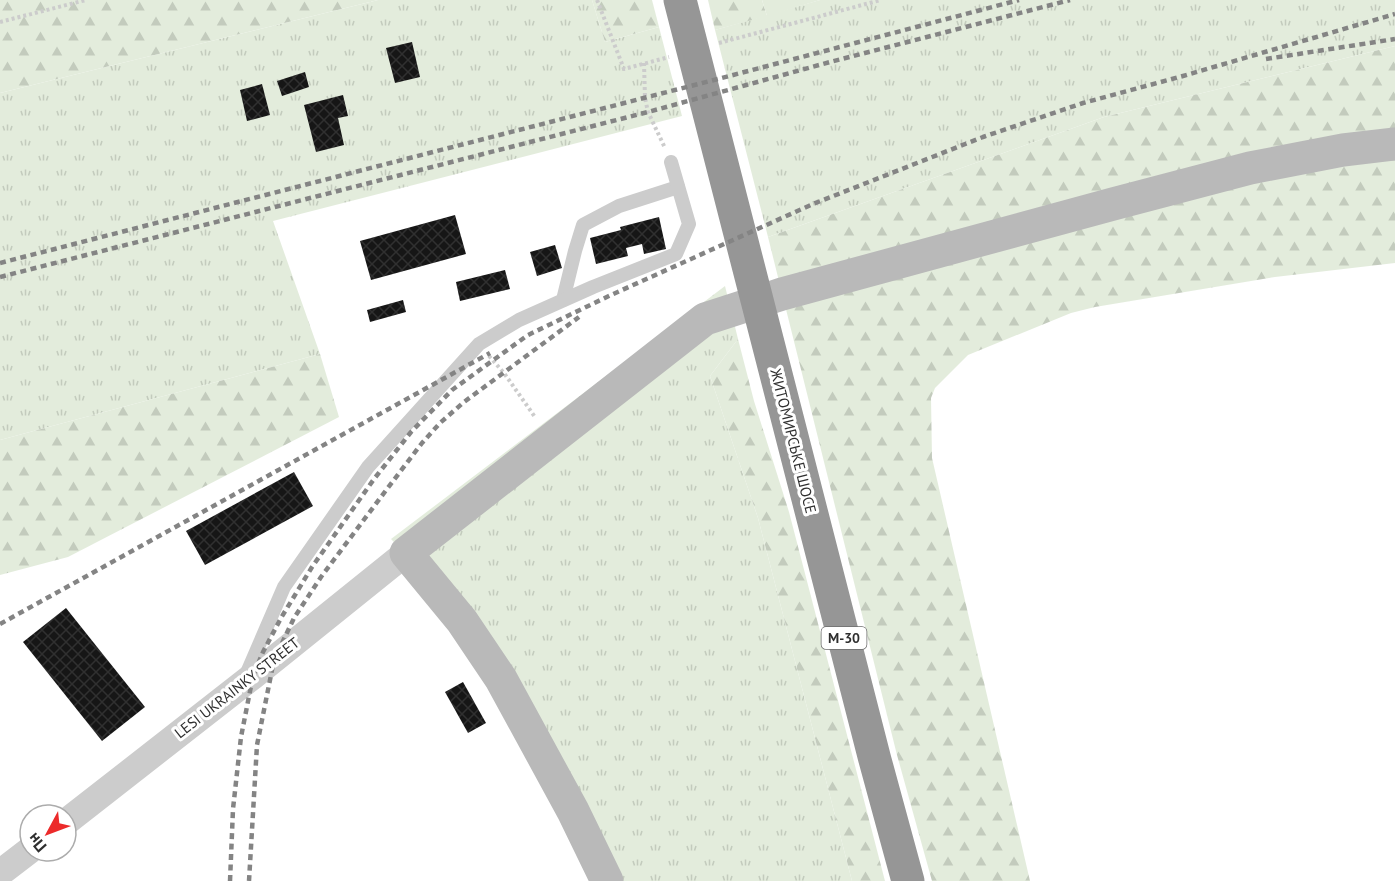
<svg xmlns="http://www.w3.org/2000/svg" width="1395" height="881" viewBox="0 0 1395 881" font-family="'PT Sans',sans-serif">
  <style>
    .grass { fill: url(#grass-tufts) }
    .forest { fill: url(#forest-firs) }
    .garden { fill: #e3ecdc }
    .building { fill: url(#building-cross-hatch) }
    .lines { fill: none; stroke-linecap: round; stroke-linejoin: round }
    .path { stroke: #ccc; stroke-width: 4; stroke-dasharray: 3 3; stroke-linecap: butt }
    .lane { stroke: #ccc; stroke-width: 14 }
    .street { stroke: #ccc; stroke-width: 27 }
    .secondary { stroke: #b9b9b9; stroke-width: 33 }
    .highway { stroke: #969696; stroke-width: 33 }
    .rail { stroke: #848484; stroke-width: 4.5; stroke-dasharray: 6 4.5; stroke-linecap: butt }
    .labels { text-anchor: middle; stroke-width: 6; stroke-linejoin: round; paint-order: stroke }
    .shield { fill: #fff; stroke: #6d6d6d; stroke-width: 1.5 }
    .shield-label { font-size: 14px; font-weight: bold; fill: #2f2f2f }
    .street-label { font-size: 15px; fill: #2f2f2f; stroke: #fff }
  </style>
  <defs>
    <pattern id="grass-tufts" width="24" height="20" patternUnits="userSpaceOnUse" patternTransform="scale(1.5)"><rect width="24" height="20" fill="#e3ecdc"/><path d="M3 7l-1-3M5 7V3M7 7l1-3M15 17l-1-3M17 17v-4M19 17l1-3" fill="none" stroke="#c3cbbd"/></pattern>
    <pattern id="forest-firs" width="22" height="20" patternUnits="userSpaceOnUse" patternTransform="scale(1.5)"><rect width="22" height="20" fill="#e3ecdc"/><path d="M5 1l3.5 6h-7zM16 11l3.5 6h-7z" fill="#c3cbbd"/></pattern>
    <pattern id="building-cross-hatch" width="8" height="8" patternUnits="userSpaceOnUse" patternTransform="scale(1.5)"><rect width="8" height="8" fill="#161616"/><path d="M0 0l8 8M0 8l8-8" fill="none" stroke="#303030"/></pattern>
  </defs>
  <rect width="100%" height="100%" fill="#fff"/>
  <g class="grass">
    <path d="M 378,0 L 592,0 L 605,42 L 659,27 L 682,116 L 273,221 L 320,354 L 0,440 L 0,93 Z"/>
    <path d="M 820,0 L 1395,0 L 1395,46 L 1104,117 L 768,237 L 715,30 Z"/>
    <path d="M 725,286 L 738,339 L 710,376 L 758,518 L 852,881 L 607,881 L 416,565 L 391,539 Z"/>
  </g>
  <g class="forest">
    <path d="M 0,0 L 378,0 L 0,93 Z"/>
    <path d="M 592,0 L 652,0 L 659,27 L 605,42 Z"/>
    <path d="M 708,0 L 762,0 L 767,16 L 715,30 Z"/>
    <path d="M 1395,46 L 1395,263 L 1275,277 L 1095,307 L 1071,313 L 968,355 L 935,388 L 931,398 L 932,458 L 1030,881 L 932,881 L 897,755 L 768,237 L 1104,117 Z"/>
    <path d="M 738,339 L 754,401 L 789,512 L 885,881 L 852,881 L 758,518 L 710,376 Z"/>
    <path d="M 320,354 L 339,417 L 68,557 L 0,575 L 0,440 Z"/>
  </g>
  <path class="garden" d="M 762,0 L 820,0 L 767,16 Z"/>
  <g class="building">
    <path d="M 412,42 L 420,77 L 395,83 L 386,48 Z"/>
    <path d="M 305,72 L 309,87 L 282,96 L 277,81 Z"/>
    <path d="M 262,84 L 270,115 L 247,121 L 240,90 Z"/>
    <path d="M 343,95 L 348,116 L 338,118 L 344,145 L 316,152 L 304,105 Z"/>
    <path d="M 455,215 L 466,254 L 371,280 L 360,241 Z"/>
    <path d="M 659,217 L 666,249 L 644,254 L 642,244 L 626,248 L 628,256 L 596,264 L 590,238 L 621,230 L 620,227 Z"/>
    <path d="M 555,245 L 562,268 L 537,276 L 530,252 Z"/>
    <path d="M 505,270 L 510,289 L 460,301 L 456,282 Z"/>
    <path d="M 403,300 L 406,312 L 370,322 L 367,310 Z"/>
    <path d="M 294,472 L 313,506 L 205,565 L 186,531 Z"/>
    <path d="M 66,608 L 145,707 L 102,741 L 23,642 Z"/>
    <path d="M 463,682 L 486,723 L 468,733 L 445,692 Z"/>
  </g>
  <g class="lines">
    <g class="path">
      <path d="M 597,0 L 624,69 L 669,57"/>
      <path d="M 0,22 L 86,0"/>
      <path d="M 719,43 L 881,0"/>
      <path d="M 644,63 L 645,98 L 648,112 L 665,148"/>
      <path d="M 489,356 L 504,373 L 535,417"/>
    </g>
    <g class="lane">
      <path d="M 563,300 L 575,251 L 583,225 L 619,206 L 678,187"/>
      <path d="M 246,675 L 284,587 L 368,467 L 479,344 L 519,320 L 593,287 L 676,254 L 689,224 L 671,162"/>
    </g>
    <g class="street">
      <path d="M 66,822 L 253,676 L 406,553"/>
      <path d="M 0,873 L 30,850"/>
    </g>
    <path class="secondary" d="M 607,881 L 573,811 L 501,679 L 462,621 L 406,553 L 705,319 L 782,294 L 1113,204 L 1250,168 L 1343,150 L 1395,144"/>
    <path class="highway" d="M 680,0 L 875,760 L 908,881"/>
    <g class="rail">
      <path d="M 1266,59 L 1395,39"/>
      <path d="M 0,263 L 714,80 L 1019,0"/>
      <path d="M 0,277 L 648,112 L 830,62 L 1070,0"/>
      <path d="M 0,624 L 490,353"/>
      <path d="M 230,881 L 233,809 L 241,737 L 253,676 L 263,652 L 281,618 L 312,567 L 374,479 L 411,432 L 452,390 L 528,335 L 611,295 L 813,204 L 983,137 L 1083,103 L 1183,76 L 1395,14"/>
      <path d="M 249,881 L 257,745 L 274,660 L 294,618 L 321,577 L 387,489 L 422,443 L 440,423 L 464,402 L 579,317"/>
    </g>
  </g>
  <g class="labels">
    <rect class="shield" x="821.5" y="627" width="45" height="22" rx="4.5"/>
    <g class="shield-label">
      <text x="844" y="643">М-30</text>
    </g>
    <g class="street-label">
      <text transform="translate(793 441) rotate(76)" y="5">ЖИТОМИРСЬКЕ ШОСЕ</text>
      <text transform="translate(237 688) rotate(-38)" y="5">LESI UKRAINKY STREET</text>
    </g>
  </g>
  <g transform="translate(48 833) rotate(229)"><circle r="28" fill="#ffffff" stroke="#acacac" stroke-width="1.5"/>
  <path d="M0-4.5L10 22L0 15L-10 22Z" fill="#ec2a2a"/>
  <text y="-9" font-size="16" font-weight="bold" text-anchor="middle" fill="#2f2f2f">Пн</text>
  </g>
</svg>
